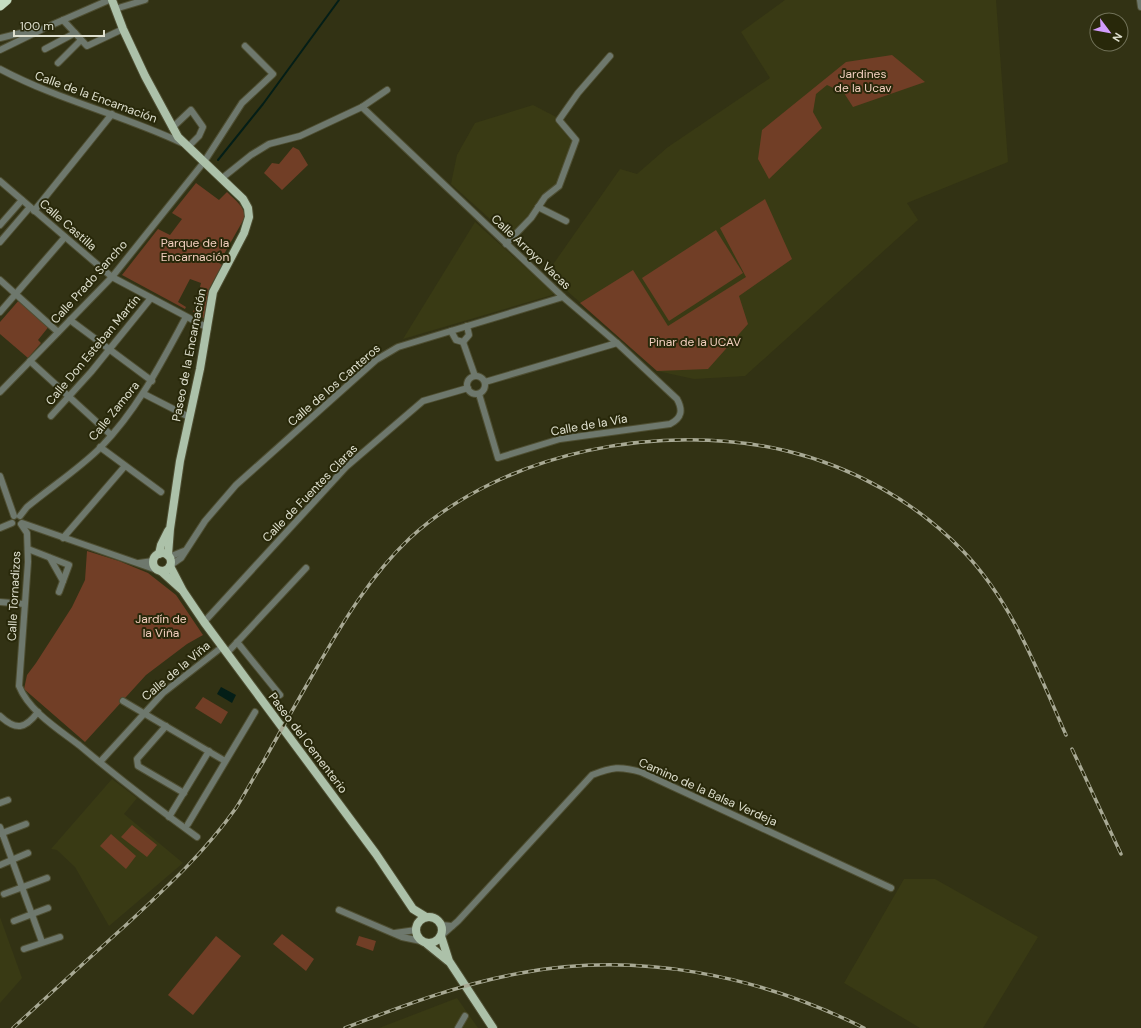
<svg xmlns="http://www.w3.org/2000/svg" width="1141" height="1028" viewBox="0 0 1141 1028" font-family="'DM Sans',sans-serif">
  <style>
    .built { fill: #393a14 }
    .green { fill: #713e26 }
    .water { fill: #041e17 }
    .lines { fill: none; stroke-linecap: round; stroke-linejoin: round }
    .stream { stroke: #041e17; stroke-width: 2 }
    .minor-casing { stroke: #4e4e32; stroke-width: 8 }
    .major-casing { stroke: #4e4e32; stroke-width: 10 }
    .highway-casing { stroke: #4e4e32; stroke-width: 10 }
    .minor { stroke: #6e786d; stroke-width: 6 }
    .major { stroke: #acc1a9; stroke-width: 8 }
    .highway { stroke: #c5ddc1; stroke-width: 9 }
    .rail-casing { stroke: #a8a994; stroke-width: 3.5 }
    .rail { stroke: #28280a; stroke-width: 2; stroke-dasharray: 6; stroke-linecap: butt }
    .labels { text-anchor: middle; stroke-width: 4; stroke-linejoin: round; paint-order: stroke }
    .park-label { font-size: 12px; fill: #f3cfbf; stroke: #28280a }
    .street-label { font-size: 12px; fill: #dfe0cf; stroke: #28280a }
  </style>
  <rect width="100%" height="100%" fill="#323214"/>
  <g class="built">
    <path d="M 785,0 L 996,0 L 1008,162 L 907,203 L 918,220 L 745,376 L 694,379 L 657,371 L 547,273 L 620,169 L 637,174 L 668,147 L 770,78 L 741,32 Z"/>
    <path d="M 533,105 L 558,118 L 555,121 L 572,141 L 557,184 L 542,194 L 535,208 L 509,236 L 451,184 L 457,155 L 475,123 Z"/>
    <path d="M 475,222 L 554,293 L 552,295 L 403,339 Z"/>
    <path d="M 112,779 L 137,798 L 124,814 L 183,863 L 109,926 L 75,867 L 57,850 L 51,849 Z"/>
    <path d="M 904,879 L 935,879 L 1038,937 L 983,1028 L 920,1028 L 844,983 Z"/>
    <path d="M 0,917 L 22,978 L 0,1003 Z"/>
    <path d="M 457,998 L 478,1028 L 379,1028 Z"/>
  </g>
  <g class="green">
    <path d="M 892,55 L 925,82 L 853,107 L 844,93 L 827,85 L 816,94 L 813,112 L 822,128 L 769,179 L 758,159 L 762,130 L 846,62 Z"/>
    <path d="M 293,147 L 299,150 L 308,165 L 282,190 L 264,173 L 272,163 L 279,164 Z"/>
    <path d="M 196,183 L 219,200 L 227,192 C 235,200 244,206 245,217 L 219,263 L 222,265 L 208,291 L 205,319 L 193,312 L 202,288 L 200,287 L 201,283 L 190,279 L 178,302 L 186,307 L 185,309 L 122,275 L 158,229 L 170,235 L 182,219 L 172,213 Z"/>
    <path d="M 765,199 L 792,259 L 739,296 L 748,324 L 708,369 L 657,371 L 580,303 L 633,270 L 668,326 L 746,277 L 720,228 Z"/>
    <path d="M 716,230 L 743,273 L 669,321 L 642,278 Z"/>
    <path d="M 20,299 L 50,325 L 38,340 L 41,343 L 28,358 L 0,334 L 0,322 Z"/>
    <path d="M 87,551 L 119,561 L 148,573 L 176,595 L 203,635 L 187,644 L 146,675 L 85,742 L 24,689 L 27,675 L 36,663 L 72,607 L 85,580 Z"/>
    <path d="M 203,697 L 228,712 L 221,724 L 195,708 Z"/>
    <path d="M 132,825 L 157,845 L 147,857 L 121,837 Z"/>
    <path d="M 111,834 L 136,856 L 126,869 L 100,846 Z"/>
    <path d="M 282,934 L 314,959 L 306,971 L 273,944 Z"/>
    <path d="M 216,936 L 241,956 L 193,1015 L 168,995 Z"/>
    <path d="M 359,936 L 376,941 L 373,951 L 356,945 Z"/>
  </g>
  <path class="water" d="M 221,687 L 236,695 L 232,703 L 217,694 Z"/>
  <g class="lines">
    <path class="stream" d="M 218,160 L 263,104 L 339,0"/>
    <defs>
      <g id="minor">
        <path d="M 1140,0 L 1141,7"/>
        <path d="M 115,9 L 145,0"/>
        <path d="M 63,20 L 87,46 L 123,29"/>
        <path d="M 0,38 L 37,29"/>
        <path d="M 45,49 L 75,33"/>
        <path d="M 0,50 L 47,27 L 109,0"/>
        <path d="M 58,63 L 81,40"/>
        <path d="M 0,69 C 58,100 123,115 182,143"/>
        <path d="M 362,107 L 563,297 L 617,343 L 677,399 C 683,410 682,418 670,424 L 560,439 L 498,458 L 479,394"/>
        <path d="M 172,128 L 191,110 L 203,127 L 199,136 L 188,147"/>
        <path d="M 221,179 L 251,155 L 269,144 L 300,136 L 362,107 L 387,90"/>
        <path d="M 0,181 L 112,277 L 208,328"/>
        <path d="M 538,207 L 566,221"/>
        <path d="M 34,211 L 112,114"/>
        <path d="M 0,225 L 22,200"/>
        <path d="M 0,242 L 30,207"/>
        <path d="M 506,244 L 531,218 L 545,197 L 559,186 L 576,140 L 559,120 L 578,93 L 610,56"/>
        <path d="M 0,280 L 58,332"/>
        <path d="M 0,312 L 65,237"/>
        <path d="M 70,320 L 152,381"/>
        <path d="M 451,331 L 456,340 L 463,342 L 469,335 L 467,326"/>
        <path d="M 463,342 L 475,376"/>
        <path d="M 30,361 L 111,435"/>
        <circle cx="476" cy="385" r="9"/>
        <path d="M 485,382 L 617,343"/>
        <path d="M 0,392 L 112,277 L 204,162 L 242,103 L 273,74 L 245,46"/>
        <path d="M 144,394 L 189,417"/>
        <path d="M 51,416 L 91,372 L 151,298"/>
        <path d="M 100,447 L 161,492"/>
        <path d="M 0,476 L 14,516"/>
        <path d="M 20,516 L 27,507 C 51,487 79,469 101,447 C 138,409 161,363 186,317"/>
        <path d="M 22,523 L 157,570"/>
        <path d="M 21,524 L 27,533 L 28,562 L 19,686 C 29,711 58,729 79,745 C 117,777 157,808 197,837"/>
        <path d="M 0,528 L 12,523"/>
        <path d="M 63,538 L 125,466"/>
        <path d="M 28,549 L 69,565 L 59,592"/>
        <path d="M 169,557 L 184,551"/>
        <path d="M 50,558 L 63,581"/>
        <path d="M 139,563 L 153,561"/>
        <path d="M 171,565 L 181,558 L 205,521 L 236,485 L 376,360 L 398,347 L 563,297"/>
        <path d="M 0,602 L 24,604"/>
        <path d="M 204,622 L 346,467 L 423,401 L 468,388"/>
        <path d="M 237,642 L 280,695"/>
        <path d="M 227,653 L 306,568"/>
        <path d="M 123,701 L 225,761"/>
        <path d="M 0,716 C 16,731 25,729 38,712"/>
        <path d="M 166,726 L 137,759 L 138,766 L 184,793"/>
        <path d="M 100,762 L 163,693 L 222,647"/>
        <path d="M 0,803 L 8,800"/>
        <path d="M 169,817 L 209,751"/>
        <path d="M 188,824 L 255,712"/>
        <path d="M 0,827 L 42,942"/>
        <path d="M 0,834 L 26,824"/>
        <path d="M 0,865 L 28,853"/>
        <path d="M 4,894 L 47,878"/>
        <path d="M 339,910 L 402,937 L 421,941"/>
        <path d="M 14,921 L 48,908"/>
        <path d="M 441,925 L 452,926"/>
        <path d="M 395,933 L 416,930"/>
        <path d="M 441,936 L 458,921 L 592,775 C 612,767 620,766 641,772 L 891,888"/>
        <path d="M 24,949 L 60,937"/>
        <path d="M 458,1028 L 465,1016"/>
      </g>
      <g id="major">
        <path d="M 112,0 L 123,29 L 145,76 L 178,137 L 243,199 L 248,208 L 249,217 L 244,233 L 213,292 L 200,369 L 180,461 L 170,529 L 168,555"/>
        <circle cx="162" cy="562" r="9"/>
        <path d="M 159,554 L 161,545 L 168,531"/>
        <path d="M 170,566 L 183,591 L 204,622 L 376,854 L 413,909 L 426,917"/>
        <path d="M 161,571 L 181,589"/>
        <circle cx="429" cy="930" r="13"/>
        <path d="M 441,936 L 449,961 L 493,1028"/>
        <path d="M 427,944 L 448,961"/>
      </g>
      <path id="highway" d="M 0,6 L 7,0"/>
    </defs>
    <use href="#minor" class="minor-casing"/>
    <use href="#major" class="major-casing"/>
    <use href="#highway" class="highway-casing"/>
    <use href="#minor" class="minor"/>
    <use href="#major" class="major"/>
    <use href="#highway" class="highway"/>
    <defs>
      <g id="rail">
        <path d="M 1072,749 L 1121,854"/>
        <path d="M 13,1028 C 50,994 88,959 126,925 C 166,888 205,852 236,808 C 245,794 253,778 262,764 C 280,732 298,700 316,669 C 343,622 370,576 410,538 C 505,451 663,421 787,451 C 853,467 916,502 963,551 C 1013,603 1037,670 1066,735"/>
        <path d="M 345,1028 C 402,1006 460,984 521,973 C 638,951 758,975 864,1028"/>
      </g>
    </defs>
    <use href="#rail" class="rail-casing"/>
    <use href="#rail" class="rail"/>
  </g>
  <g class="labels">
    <g class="park-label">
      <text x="863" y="78">Jardines<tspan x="863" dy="14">de la Ucav</tspan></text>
      <text x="195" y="247">Parque de la<tspan x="195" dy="14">Encarnación</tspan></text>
      <text x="695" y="346">Pinar de la UCAV</text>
      <text x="161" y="623">Jardín de<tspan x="161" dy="14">la Viña</tspan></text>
    </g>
    <g class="street-label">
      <text transform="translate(96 97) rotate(20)" y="4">Calle de la Encarnación</text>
      <text transform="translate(68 225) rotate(41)" y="4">Calle Castilla</text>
      <text transform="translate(531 252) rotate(43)" y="4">Calle Arroyo Vacas</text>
      <text transform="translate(89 282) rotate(-48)" y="4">Calle Prado Sancho</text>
      <text transform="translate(93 350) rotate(-50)" y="4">Calle Don Esteban Martín</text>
      <text transform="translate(189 355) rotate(-79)" y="4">Paseo de la Encarnación</text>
      <text transform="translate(334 385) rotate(-41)" y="4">Calle de los Canteros</text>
      <text transform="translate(114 411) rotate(-51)" y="4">Calle Zamora</text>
      <text transform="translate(589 425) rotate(-10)" y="4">Calle de la Vía</text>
      <text transform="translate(310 493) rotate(-46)" y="4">Calle de Fuentes Claras</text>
      <text transform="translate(14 596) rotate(-87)" y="4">Calle Tornadizos</text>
      <text transform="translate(176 671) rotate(-40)" y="4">Calle de la Viña</text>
      <text transform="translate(308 743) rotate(53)" y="4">Paseo del Cementerio</text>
      <text transform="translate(708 792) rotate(24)" y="4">Camino de la Balsa Verdeja</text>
    </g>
  </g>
  <g transform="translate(1109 32) rotate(122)"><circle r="19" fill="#28280a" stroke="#717259"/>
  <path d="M0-3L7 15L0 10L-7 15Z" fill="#d29cfd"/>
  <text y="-6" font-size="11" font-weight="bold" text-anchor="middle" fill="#dfe0cf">N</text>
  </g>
  <path d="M14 30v6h90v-6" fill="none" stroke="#dfe0cf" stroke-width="2"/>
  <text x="20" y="30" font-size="12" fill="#dfe0cf" stroke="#28280a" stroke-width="3" paint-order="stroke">100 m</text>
</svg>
